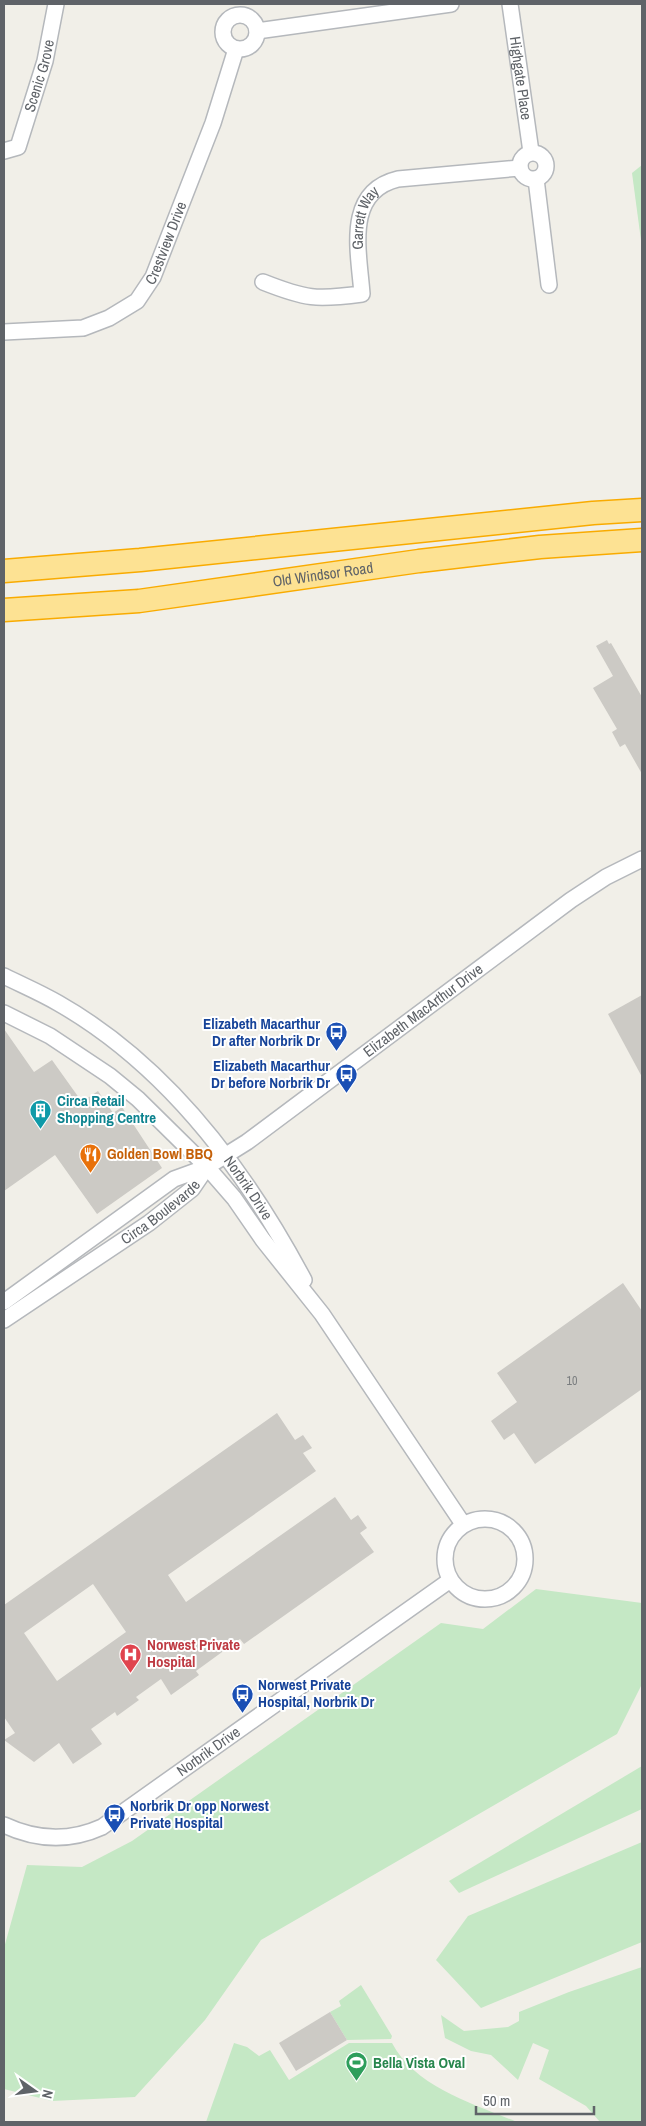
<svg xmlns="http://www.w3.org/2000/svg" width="646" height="2126" viewBox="0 0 646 2126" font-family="'Archivo Narrow',sans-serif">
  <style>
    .green { fill: #c5e8c5 }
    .building { fill: #cccac5; fill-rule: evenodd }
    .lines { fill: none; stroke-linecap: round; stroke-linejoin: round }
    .minor-casing { stroke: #b5b8bc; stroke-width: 18 }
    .highway-casing { stroke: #f9ab00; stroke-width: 25 }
    .minor { stroke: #fff; stroke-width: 15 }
    .highway { stroke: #fde293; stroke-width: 22 }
    .labels { text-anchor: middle; stroke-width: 4; stroke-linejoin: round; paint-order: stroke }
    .number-label { font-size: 12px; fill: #7a7d7f }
    .street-label { font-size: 15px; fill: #5f6368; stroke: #fff }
    .transit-label { font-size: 15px; font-weight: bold; fill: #164399; stroke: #fff; text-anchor: end }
    .culture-label { font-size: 15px; font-weight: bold; fill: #0d838f; stroke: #fff; text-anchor: start }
    .food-label { font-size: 15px; font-weight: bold; fill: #c56008; stroke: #fff; text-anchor: start }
    .health-label { font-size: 15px; font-weight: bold; fill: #be3a42; stroke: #fff; text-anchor: start }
    .leisure-label { font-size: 15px; font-weight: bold; fill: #27864d; stroke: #fff; text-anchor: start }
  </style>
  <rect width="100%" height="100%" fill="#f1efe8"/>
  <g class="green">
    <path d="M 642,165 L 642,248 L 632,173 Z"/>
    <path d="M 536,1589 L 642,1603 L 642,1684 L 617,1734 L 261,1940 L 205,2020 L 135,2097 L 52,2101 L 4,2089 L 4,1948 L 27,1865 L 82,1867 L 132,1841 L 441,1623 L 483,1629 Z"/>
    <path d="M 642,1766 L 642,1809 L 459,1893 L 449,1881 Z"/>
    <path d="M 642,1842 L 642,1942 L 481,2008 L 436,1960 L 468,1916 Z"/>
    <path d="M 642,1967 L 642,2122 L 600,2122 L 586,2106 L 539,2079 L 549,2050 L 533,2043 L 518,2080 L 491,2055 L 471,2051 L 445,2038 L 441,2015 L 464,2031 L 508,2027 L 519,2021 L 519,2012 L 569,1992 Z"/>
    <path d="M 361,1985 L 392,2036 L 391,2039 L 347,2040 L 330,2012 L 341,2006 L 339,2001 Z"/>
    <path d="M 234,2043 L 247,2047 L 259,2056 L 270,2050 L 289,2080 L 349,2043 L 392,2043 C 415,2087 474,2104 517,2122 L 206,2122 Z"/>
  </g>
  <g class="building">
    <path d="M 607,640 L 609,644 L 611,643 L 642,697 L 642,774 L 625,744 L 620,747 L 612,732 L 617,729 L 593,688 L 613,676 L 596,646 Z"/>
    <path d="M 642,995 L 642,1077 L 608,1014 Z"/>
    <path d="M 4,1029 L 34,1072 L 52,1060 L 82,1102 L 98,1091 L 113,1113 L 122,1107 L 162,1168 L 97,1214 L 55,1155 L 4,1191 Z"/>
    <path d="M 623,1283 L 642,1311 L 642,1389 L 535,1464 L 514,1433 L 504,1440 L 491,1421 L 517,1402 L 497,1373 Z"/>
    <path d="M 277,1413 L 295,1440 L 303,1435 L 312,1448 L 303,1453 L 316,1471 L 168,1575 L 186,1602 L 335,1497 L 351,1520 L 358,1515 L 367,1528 L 360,1533 L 374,1552 L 244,1644 L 240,1639 L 196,1671 L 199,1675 L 171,1695 L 161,1679 L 136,1697 L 139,1700 L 117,1716 L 115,1712 L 91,1729 L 102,1744 L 73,1764 L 59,1743 L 34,1762 L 4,1740 L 15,1733 L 4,1717 L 4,1605 ZM 93,1584 L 126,1632 L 57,1681 L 24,1633 Z"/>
    <path d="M 330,2012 L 347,2040 L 296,2071 L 279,2043 Z"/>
  </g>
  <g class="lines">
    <defs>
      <g id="minor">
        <path id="s1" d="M 510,4 L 531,152"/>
        <circle cx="240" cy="32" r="17"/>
        <path d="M 257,31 L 451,4"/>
        <path id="s2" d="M 4,151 L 18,147 L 45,61 L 56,4"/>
        <circle cx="533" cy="166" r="13"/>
        <path d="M 536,179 L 549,285"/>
        <path id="s3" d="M 263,282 C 306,299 316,300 362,294 C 359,252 344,192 398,179 L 520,168"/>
        <path id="s4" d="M 4,332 L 83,328 L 109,318 L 137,301 L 153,277 L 213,123 L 236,49"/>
        <path id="s5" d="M 4,976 C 22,985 41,993 58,1003 C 167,1065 246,1171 304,1280"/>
        <path d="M 4,1013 L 50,1036 L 110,1076 L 138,1099 L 207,1167 L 234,1198 L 263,1240 L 322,1314 L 463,1524"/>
        <path id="s6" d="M 4,1302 L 174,1179 L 207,1167 L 247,1142 L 571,900 L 606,877 L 642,859"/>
        <path id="s7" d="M 4,1320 L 149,1223 L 192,1189 L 207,1167"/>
        <circle cx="485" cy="1559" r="40"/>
        <path id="s8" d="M 4,1825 C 36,1840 69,1842 102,1827 L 449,1581"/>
      </g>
      <g id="highway">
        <path d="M 4,571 L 140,560 L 593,513 L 642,510"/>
        <path id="s9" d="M 4,610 L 139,601 L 419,561 L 540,547 L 642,540"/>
      </g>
    </defs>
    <use href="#minor" class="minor-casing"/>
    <use href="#highway" class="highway-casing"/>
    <use href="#minor" class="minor"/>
    <use href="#highway" class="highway"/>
  </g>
  <defs>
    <symbol id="bus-pin" viewBox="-11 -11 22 30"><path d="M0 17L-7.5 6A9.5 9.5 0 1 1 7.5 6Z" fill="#1a4fb4" stroke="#fff"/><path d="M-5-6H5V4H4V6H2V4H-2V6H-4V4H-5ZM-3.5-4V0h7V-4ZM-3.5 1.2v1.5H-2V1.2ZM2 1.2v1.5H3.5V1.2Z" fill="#fff"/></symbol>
    <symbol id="building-pin" viewBox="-11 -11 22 30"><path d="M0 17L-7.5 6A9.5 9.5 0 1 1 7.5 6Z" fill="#0f9aa8" stroke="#fff"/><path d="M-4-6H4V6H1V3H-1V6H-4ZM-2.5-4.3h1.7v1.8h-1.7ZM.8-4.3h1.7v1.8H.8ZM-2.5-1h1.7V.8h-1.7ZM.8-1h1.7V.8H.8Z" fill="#fff"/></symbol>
    <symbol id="restaurant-pin" viewBox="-11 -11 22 30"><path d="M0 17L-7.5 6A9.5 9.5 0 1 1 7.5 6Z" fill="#e8710a" stroke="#fff"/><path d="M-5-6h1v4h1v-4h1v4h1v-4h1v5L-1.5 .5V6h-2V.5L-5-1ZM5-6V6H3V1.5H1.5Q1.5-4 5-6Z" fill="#fff"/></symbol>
    <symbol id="hospital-pin" viewBox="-11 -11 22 30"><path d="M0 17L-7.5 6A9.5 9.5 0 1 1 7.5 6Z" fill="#e0444e" stroke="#fff"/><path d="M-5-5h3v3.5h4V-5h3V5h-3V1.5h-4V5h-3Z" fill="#fff"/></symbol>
    <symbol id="stadium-pin" viewBox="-11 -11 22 30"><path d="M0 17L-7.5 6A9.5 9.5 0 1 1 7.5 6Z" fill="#2e9e5b" stroke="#fff"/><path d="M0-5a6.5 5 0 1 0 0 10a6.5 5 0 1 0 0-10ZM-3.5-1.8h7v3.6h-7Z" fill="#fff"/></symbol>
  </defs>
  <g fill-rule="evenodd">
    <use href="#bus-pin" x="324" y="1020" width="25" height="34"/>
    <use href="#bus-pin" x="334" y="1062" width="25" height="34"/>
    <use href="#building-pin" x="28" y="1098" width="25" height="34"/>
    <use href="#restaurant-pin" x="78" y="1142" width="25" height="34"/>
    <use href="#hospital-pin" x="118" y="1642" width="25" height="34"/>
    <use href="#bus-pin" x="230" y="1682" width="25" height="34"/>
    <use href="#bus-pin" x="102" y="1802" width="25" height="34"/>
    <use href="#stadium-pin" x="344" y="2050" width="25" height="34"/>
  </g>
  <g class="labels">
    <g class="number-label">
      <text x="572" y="1385">10</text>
    </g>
    <g class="street-label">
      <text dy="5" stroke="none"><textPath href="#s2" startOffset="89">Scenic Grove</textPath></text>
      <text dy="5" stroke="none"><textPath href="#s1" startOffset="75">Highgate Place</textPath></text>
      <text dy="5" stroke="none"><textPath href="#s3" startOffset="179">Garrett Way</textPath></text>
      <text dy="5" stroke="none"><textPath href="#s4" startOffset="205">Crestview Drive</textPath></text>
      <text dy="5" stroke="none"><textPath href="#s9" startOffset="321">Old Windsor Road</textPath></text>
      <text dy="5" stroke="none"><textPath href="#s6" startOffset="512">Elizabeth MacArthur Drive</textPath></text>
      <text dy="5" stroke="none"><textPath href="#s5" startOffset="328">Norbrik Drive</textPath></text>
      <text dy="5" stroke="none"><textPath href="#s7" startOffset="190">Circa Boulevarde</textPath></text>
      <text dy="5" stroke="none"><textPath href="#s8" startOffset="232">Norbrik Drive</textPath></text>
    </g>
    <g class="transit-label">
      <text x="320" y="1029">Elizabeth Macarthur<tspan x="320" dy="17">Dr after Norbrik Dr</tspan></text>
      <text x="330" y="1071">Elizabeth Macarthur<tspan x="330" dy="17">Dr before Norbrik Dr</tspan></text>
      <text x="258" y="1690" text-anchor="start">Norwest Private<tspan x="258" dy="17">Hospital, Norbrik Dr</tspan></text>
      <text x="130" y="1811" text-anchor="start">Norbrik Dr opp Norwest<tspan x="130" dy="17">Private Hospital</tspan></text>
    </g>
    <g class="culture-label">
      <text x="57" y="1106">Circa Retail<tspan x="57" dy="17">Shopping Centre</tspan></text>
    </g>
    <g class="food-label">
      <text x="107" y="1159">Golden Bowl BBQ</text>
    </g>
    <g class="health-label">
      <text x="147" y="1650">Norwest Private<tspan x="147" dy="17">Hospital</tspan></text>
    </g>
    <g class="leisure-label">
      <text x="373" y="2068">Bella Vista Oval</text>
    </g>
  </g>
  <rect width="646" height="2126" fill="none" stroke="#5f6368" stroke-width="10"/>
  <g transform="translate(35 2091) rotate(104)" stroke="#ffffff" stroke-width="4" paint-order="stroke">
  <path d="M0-4L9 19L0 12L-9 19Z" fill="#5f6368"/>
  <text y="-8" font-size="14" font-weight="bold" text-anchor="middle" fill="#5f6368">N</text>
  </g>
  <path d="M476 2106v8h118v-8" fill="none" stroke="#5f6368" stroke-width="2.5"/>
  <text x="483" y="2106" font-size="15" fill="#5f6368" stroke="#ffffff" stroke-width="4" paint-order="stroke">50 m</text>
</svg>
